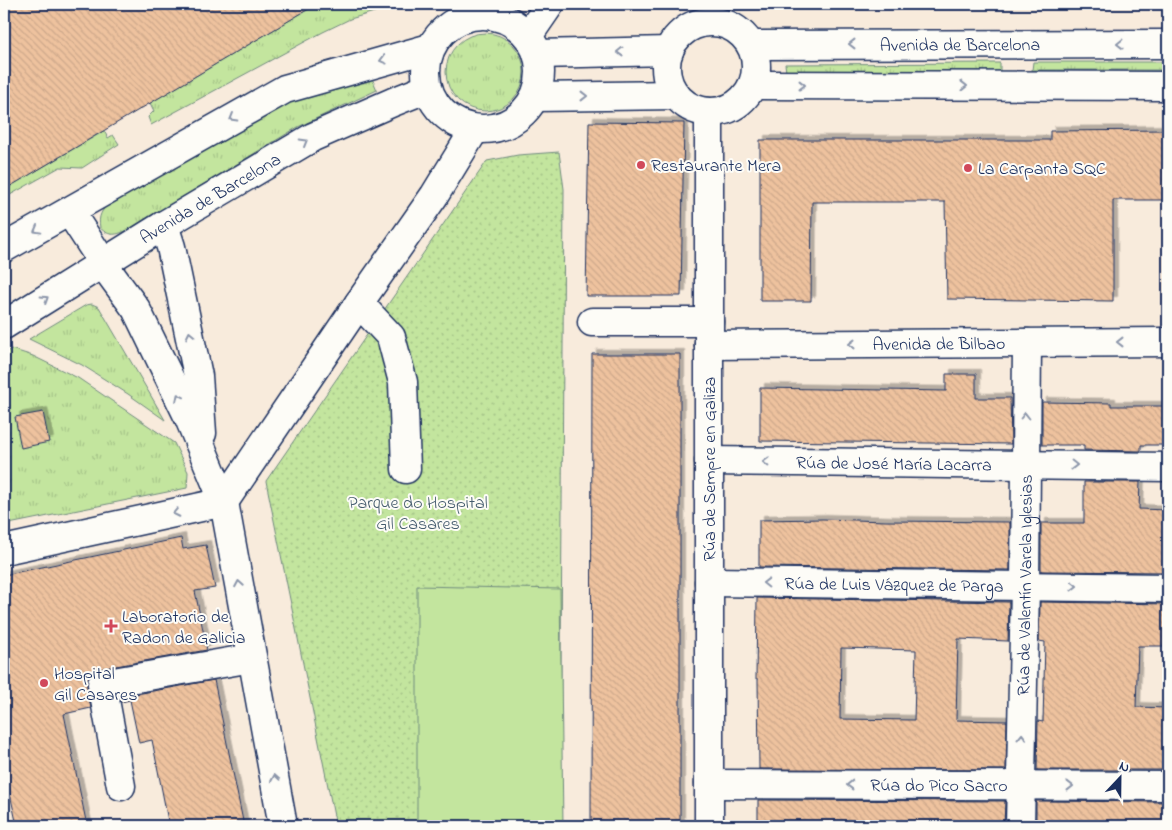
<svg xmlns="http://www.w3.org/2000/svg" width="1172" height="830" viewBox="0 0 1172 830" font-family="'Indie Flower',sans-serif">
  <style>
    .grass { fill: url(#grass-tufts); stroke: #6f8a7e }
    .park { fill: url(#park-dots); stroke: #6f8a7e }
    .pitch { fill: #c3e59e; stroke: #6f8a7e }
    .building { fill: url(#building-back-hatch); stroke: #1b2f5e; fill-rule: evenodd; filter: url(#shadow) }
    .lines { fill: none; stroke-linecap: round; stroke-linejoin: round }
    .minor-casing { stroke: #1b2f5e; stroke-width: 31 }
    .minor { stroke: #fdfcf7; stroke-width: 28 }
    .oneway { stroke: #8c96aa }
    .poi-dot { fill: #d1495b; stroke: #fdfcf7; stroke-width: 2 }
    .labels { text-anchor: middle; stroke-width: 4; stroke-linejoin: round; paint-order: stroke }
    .street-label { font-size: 18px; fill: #1b2f5e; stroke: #fdfcf7 }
    .poi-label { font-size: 18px; fill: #1b2f5e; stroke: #fdfcf7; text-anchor: start }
    .park-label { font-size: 18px; fill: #455c6e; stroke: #fdfcf7 }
  </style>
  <defs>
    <pattern id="grass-tufts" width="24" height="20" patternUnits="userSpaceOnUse" patternTransform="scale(1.25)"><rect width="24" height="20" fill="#c3e59e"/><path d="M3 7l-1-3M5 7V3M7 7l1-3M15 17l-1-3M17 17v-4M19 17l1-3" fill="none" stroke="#a7c58a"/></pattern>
    <pattern id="park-dots" width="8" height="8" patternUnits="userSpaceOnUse" patternTransform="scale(1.25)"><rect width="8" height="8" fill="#c3e59e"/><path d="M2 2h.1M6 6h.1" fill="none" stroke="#a7c58a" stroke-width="1.8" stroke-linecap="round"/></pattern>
    <pattern id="building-back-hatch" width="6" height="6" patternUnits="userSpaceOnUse" patternTransform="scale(1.25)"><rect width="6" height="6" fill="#eec29e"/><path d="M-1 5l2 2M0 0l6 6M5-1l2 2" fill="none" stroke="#cca78a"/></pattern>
    <filter id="shadow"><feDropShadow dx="4.5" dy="-4.5" stdDeviation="0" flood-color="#0004"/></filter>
  </defs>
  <rect width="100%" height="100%" fill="#f8ebdc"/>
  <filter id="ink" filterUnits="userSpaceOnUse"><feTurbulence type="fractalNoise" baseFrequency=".02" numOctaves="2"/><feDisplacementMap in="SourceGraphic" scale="10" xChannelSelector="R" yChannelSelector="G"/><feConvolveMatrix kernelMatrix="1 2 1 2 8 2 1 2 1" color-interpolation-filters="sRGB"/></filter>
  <g filter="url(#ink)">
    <g class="grass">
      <path d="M 317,4 L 402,4 L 350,19 L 323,32 L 151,125 L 148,117 L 154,111 L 150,103 Z"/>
      <circle cx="485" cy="72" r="39"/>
      <path d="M 1033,62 L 1168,62 L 1168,70 L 1032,70 Z"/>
      <path d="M 1000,63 L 1000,71 L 786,72 L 785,64 Z"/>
      <path d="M 371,76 L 377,90 L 298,127 L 128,230 C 116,235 110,237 100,228 C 98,216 101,211 110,202 L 289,102 Z"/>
      <path d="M 104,131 L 108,138 L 113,135 L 119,144 L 82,168 L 60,167 L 10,195 L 7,188 Z"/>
      <path d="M 92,304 L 99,307 L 165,420 L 128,394 L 82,365 L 29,339 L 86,305 Z"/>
      <path d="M 11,349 L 33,356 L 78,378 L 174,443 L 188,472 L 187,488 L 4,525 L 4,354 Z"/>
    </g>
    <path class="park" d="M 559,152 L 564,189 L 560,826 L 336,826 L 266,481 L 487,161 L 518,155 Z"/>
    <path class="pitch" d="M 417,586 L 560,589 L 563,826 L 417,826 Z"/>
    <g class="building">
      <path d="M 4,4 L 317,4 L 4,190 Z"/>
      <path d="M 589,122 L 684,123 L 681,296 L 586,296 Z"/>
      <path d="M 1168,130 L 1168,200 L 1113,200 L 1113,301 L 947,299 L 945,202 L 812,202 L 811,301 L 760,301 L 760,140 L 1050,140 L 1050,131 Z"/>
      <path d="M 592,354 L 680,354 L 680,826 L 591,826 Z"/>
      <path d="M 946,374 L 976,374 L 976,398 L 1010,398 L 1011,444 L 760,441 L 760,388 L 946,391 Z"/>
      <path d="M 1042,402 L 1111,403 L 1111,406 L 1168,406 L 1168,445 L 1141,445 L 1141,451 L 1084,450 L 1084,445 L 1042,445 Z"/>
      <path d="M 43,412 L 49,442 L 21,448 L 15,417 Z"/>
      <path d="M 1084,482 L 1140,482 L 1139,509 L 1168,510 L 1168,572 L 1041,571 L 1041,523 L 1084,523 Z"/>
      <path d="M 823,519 L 886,521 L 1008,522 L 1010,523 L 1010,570 L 759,567 L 759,520 Z"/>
      <path d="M 181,538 L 183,549 L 206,545 L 215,588 L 195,591 L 207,650 L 99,669 L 92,672 L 88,678 L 87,686 L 91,708 L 64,714 L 87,826 L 17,826 L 4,766 L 4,575 Z"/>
      <path d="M 757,598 L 1009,602 L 1008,641 L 958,639 L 956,720 L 1007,721 L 1006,770 L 759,769 L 758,679 L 756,679 ZM 841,648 L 916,650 L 914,720 L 840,719 Z"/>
      <path d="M 1040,602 L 1168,604 L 1168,646 L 1138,646 L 1136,707 L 1168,708 L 1168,770 L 1037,770 L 1038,721 L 1043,722 L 1045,642 L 1039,641 Z"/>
      <path d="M 214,680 L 244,826 L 169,826 L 152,740 L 139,743 L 130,700 L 121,702 L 120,697 Z"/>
      <path d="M 758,800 L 1005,801 L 1004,826 L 758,826 Z"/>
      <path d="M 1036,801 L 1168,802 L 1168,826 L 1036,826 Z"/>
    </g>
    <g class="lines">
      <defs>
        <g id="minor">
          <circle cx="483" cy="72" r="57"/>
          <circle cx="711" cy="67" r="45"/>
          <path d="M 528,36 L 550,4"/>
          <path id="s1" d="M 751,45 L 1168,44"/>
          <path d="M 538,54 L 669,51"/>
          <path d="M 753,85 L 1168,86"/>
          <path d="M 535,97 L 676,95"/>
          <path d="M 709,112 L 709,826"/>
          <path d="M 70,212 L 111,275 L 136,309 L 189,418 L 224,502 L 283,826"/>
          <path d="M 164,225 L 171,247 L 198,376 L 202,433"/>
          <path d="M 4,248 L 285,89 L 430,48"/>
          <path d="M 359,303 L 391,337 L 403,382 L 406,469"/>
          <path d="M 592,322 L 709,322"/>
          <path id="s2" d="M 4,325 L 164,225 L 313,137 L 393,102 L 428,88"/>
          <path id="s3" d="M 709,345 L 1168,342"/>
          <path id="s4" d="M 709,461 L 1168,467"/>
          <path d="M 4,550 L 224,502 L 359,303 L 434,196 L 475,129"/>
          <path id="s5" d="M 709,582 L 1168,588"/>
          <path id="s6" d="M 709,784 L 1168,786"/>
          <path d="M 121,786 L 102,684 L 252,658"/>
          <path id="s7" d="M 1020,826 L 1025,586 L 1027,343"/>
        </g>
      </defs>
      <use href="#minor" class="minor-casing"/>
      <use href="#minor" class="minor"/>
    </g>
    <defs><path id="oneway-chevron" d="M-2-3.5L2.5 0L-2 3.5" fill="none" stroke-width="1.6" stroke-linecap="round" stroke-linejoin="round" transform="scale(1.25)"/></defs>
    <g class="oneway">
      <use href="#oneway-chevron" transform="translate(852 44) rotate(-180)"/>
      <use href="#oneway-chevron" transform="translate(1120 44) rotate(179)"/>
      <use href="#oneway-chevron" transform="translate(620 52) rotate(179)"/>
      <use href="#oneway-chevron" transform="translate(383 60) rotate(165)"/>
      <use href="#oneway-chevron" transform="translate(802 85)"/>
      <use href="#oneway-chevron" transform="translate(964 86)"/>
      <use href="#oneway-chevron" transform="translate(584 96)"/>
      <use href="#oneway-chevron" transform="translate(233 118) rotate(150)"/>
      <use href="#oneway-chevron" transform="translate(304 142) rotate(-30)"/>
      <use href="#oneway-chevron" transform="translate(37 230) rotate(151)"/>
      <use href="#oneway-chevron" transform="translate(45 299) rotate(-32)"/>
      <use href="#oneway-chevron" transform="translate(190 335) rotate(-102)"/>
      <use href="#oneway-chevron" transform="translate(1120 342) rotate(180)"/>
      <use href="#oneway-chevron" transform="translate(852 344) rotate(180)"/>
      <use href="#oneway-chevron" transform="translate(179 397) rotate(-116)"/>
      <use href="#oneway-chevron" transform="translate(1025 416) rotate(-90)"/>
      <use href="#oneway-chevron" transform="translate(766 462) rotate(-179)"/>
      <use href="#oneway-chevron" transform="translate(1074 465) rotate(1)"/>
      <use href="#oneway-chevron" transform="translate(176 513) rotate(168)"/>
      <use href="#oneway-chevron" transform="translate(766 583) rotate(-179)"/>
      <use href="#oneway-chevron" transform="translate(239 584) rotate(-100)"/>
      <use href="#oneway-chevron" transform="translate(1074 586) rotate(1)"/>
      <use href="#oneway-chevron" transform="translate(1022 737) rotate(-89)"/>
      <use href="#oneway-chevron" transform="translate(275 778) rotate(-100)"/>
      <use href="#oneway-chevron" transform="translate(850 785) rotate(-180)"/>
      <use href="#oneway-chevron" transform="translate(1070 786)"/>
    </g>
  </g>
  <g class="poi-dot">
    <circle cx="641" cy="165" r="5"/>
    <circle cx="968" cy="168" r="5"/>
    <path d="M108.5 618.5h5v5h5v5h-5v5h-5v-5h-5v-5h5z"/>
    <circle cx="44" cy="683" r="5"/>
  </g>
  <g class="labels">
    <g class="street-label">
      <text dy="6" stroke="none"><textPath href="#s1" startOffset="209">Avenida de Barcelona</textPath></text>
      <text dy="6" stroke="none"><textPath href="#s2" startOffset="242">Avenida de Barcelona</textPath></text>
      <text dy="6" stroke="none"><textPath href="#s3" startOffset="230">Avenida de Bilbao</textPath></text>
      <text dy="6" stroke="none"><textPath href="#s4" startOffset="185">Rúa de José María Lacarra</textPath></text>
      <text transform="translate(709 469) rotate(-90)" y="6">Rúa de Sempre en Galiza</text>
      <text dy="6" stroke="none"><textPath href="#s5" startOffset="185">Rúa de Luis Vázquez de Parga</textPath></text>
      <text dy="6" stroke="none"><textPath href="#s7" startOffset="241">Rúa de Valentín Varela Iglesias</textPath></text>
      <text dy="6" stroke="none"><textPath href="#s6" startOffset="230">Rúa do Pico Sacro</textPath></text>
    </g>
    <g class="poi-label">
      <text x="651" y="171">Restaurante Mera</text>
      <text x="978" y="174">La Carpanta SQC</text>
      <text x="122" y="622">Laboratorio de<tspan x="122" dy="21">Radon de Galicia</tspan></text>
      <text x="54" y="679">Hospital<tspan x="54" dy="21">Gil Casares</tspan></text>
    </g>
    <g class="park-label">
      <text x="418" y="508">Parque do Hospital<tspan x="418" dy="21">Gil Casares</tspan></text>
    </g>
  </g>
  <rect width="1172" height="830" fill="none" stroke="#fdfcf7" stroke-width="20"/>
  <rect x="10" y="10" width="1152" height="810" fill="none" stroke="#1b2f5e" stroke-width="2" filter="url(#ink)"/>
  <g transform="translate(1120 778) rotate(22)" stroke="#fdfcf7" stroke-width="4" paint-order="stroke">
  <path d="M0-4L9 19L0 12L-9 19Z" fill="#1b2f5e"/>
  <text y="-8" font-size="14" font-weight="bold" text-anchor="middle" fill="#1b2f5e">N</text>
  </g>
</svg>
